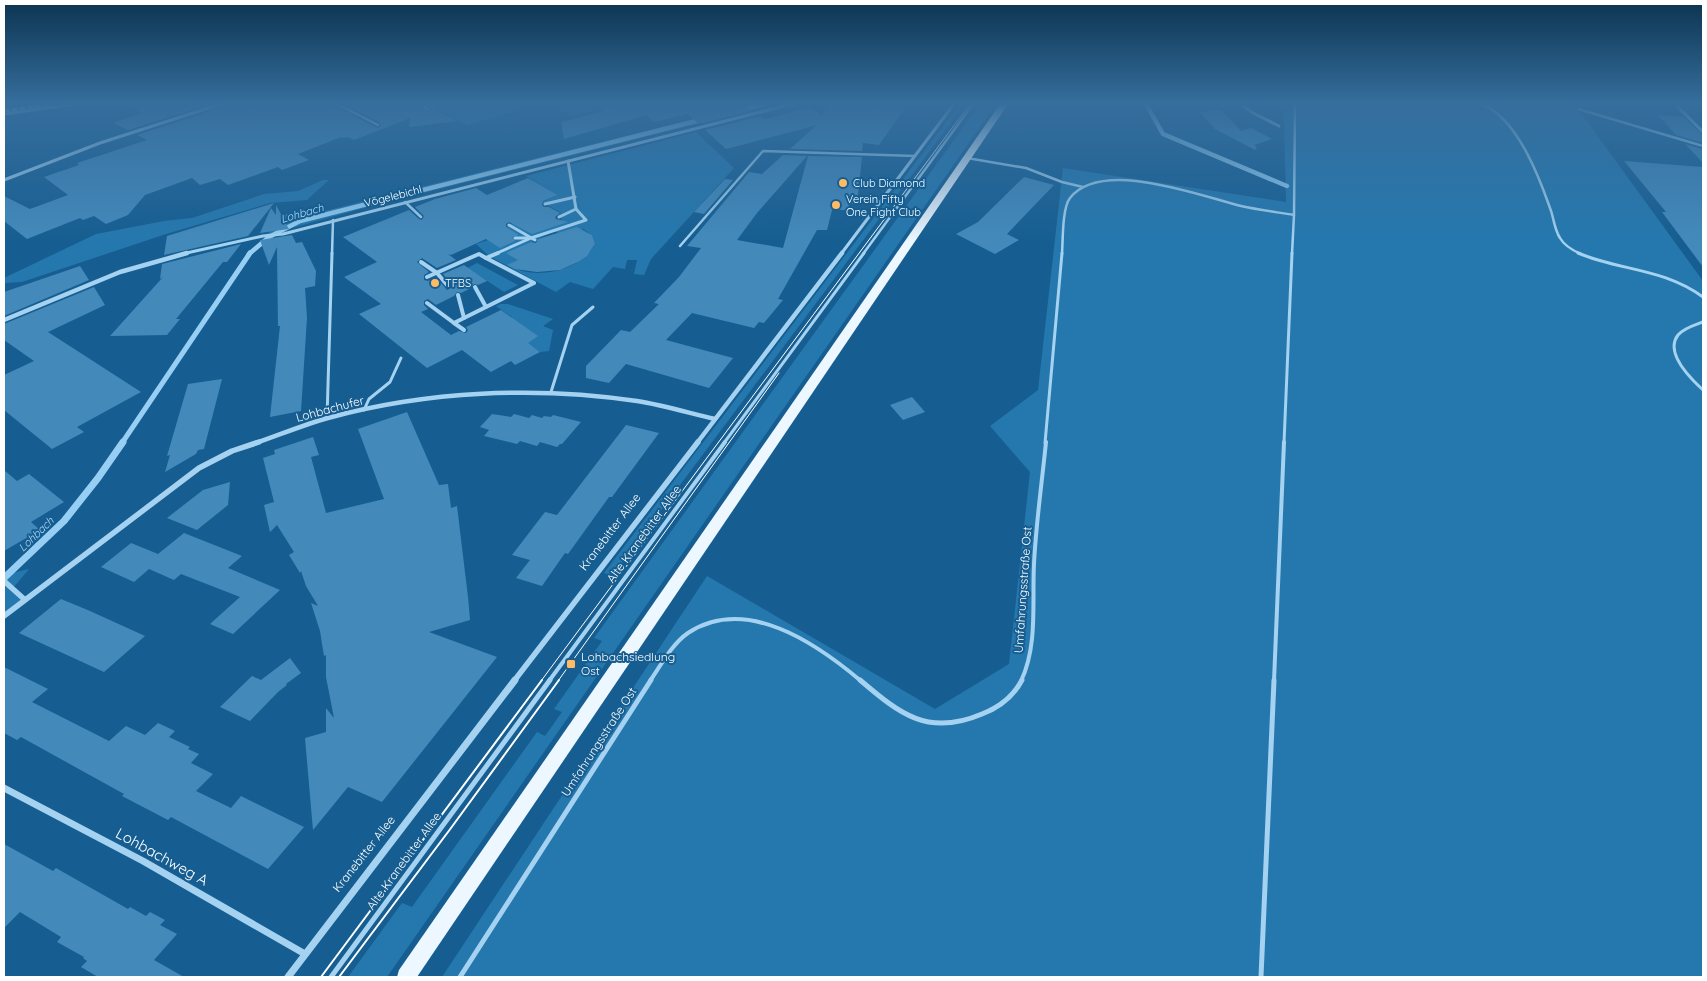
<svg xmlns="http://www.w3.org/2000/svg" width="1707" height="981" viewBox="0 0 1707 981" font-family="Quicksand,sans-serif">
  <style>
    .green { fill: #2578ae; fill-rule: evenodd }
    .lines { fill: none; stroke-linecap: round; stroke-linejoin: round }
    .stream-far2 { stroke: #96cff3; stroke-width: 4.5 }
    .stream-far1 { stroke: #96cff3; stroke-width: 5 }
    .stream { stroke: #96cff3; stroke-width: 7 }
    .building { fill: #438abb }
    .service-far3 { stroke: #a4d2f0; stroke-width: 2.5 }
    .service-far2 { stroke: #a4d2f0; stroke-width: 3 }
    .service-far1 { stroke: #a4d2f0; stroke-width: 4 }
    .service { stroke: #a4d2f0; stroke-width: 5 }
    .pedestrian-far1 { stroke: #a4d2f0; stroke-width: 3 }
    .pedestrian { stroke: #a4d2f0; stroke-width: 4 }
    .minor-far3 { stroke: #a4d2f0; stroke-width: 3 }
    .minor-far2 { stroke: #a4d2f0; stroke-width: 4.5 }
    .minor-far1 { stroke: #a4d2f0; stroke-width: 5.5 }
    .minor { stroke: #a4d2f0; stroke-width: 7 }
    .primary { fill: #edf7ff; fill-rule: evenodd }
    .tram-far1 { stroke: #fff; stroke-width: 1 }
    .tram { stroke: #fff; stroke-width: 2 }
    .rail { stroke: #fff; stroke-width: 2.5; stroke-dasharray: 5.5 2.5; stroke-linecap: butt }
    .poi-dot { fill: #ffbb63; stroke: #165e91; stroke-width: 2 }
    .labels { text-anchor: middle; stroke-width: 4; stroke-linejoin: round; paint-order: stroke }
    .far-poi-label { font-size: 11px; fill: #fff; stroke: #165e91; text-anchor: start }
    .far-street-label { font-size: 11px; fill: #fff; stroke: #165e91 }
    .far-water-label { font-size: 11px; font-style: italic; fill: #b0dbf7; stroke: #165e91 }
    .street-label { font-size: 12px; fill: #fff; stroke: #165e91 }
    .poi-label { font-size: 12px; fill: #fff; stroke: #165e91; text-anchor: start }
    .near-street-label { font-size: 15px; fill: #fff; stroke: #165e91 }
  </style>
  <rect width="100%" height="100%" fill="#165e91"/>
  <g class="green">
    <path d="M 425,104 L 540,104 L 468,125 Z"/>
    <path d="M 568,104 L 618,104 L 573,116 L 564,113 L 561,109 Z"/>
    <path d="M 754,104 L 777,104 L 371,206 L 263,236 L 282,225 L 321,212 Z"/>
    <path d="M 960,104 L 965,104 L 612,576 L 604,573 Z"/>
    <path d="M 980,104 L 996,104 L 387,977 L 348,977 L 402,903 L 412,907 L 537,732 L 545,736 L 562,712 L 554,709 L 602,641 L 594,638 Z"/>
    <path d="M 1281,104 L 1559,104 L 1578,109 L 1703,281 L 1703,977 L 442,977 L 707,576 L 935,709 L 1009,664 L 1030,472 L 990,426 L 1038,390 L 1063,168 L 1286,202 L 1284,123 Z"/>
    <path d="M 696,132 L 734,168 L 651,259 L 644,275 L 634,274 L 637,260 L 627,260 L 625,269 L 613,267 L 593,289 L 570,282 L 556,292 L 489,256 L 476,244 L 500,236 C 514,211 524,231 543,228 C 549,227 556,222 562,219 L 557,216 L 561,213 L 542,202 L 558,195 L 526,176 ZM 583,229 L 592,235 L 595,244 C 581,272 533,281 508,265 L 527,256 L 517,249 L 554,231 L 566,237 Z"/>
    <path d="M 323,180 L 329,180 L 307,200 L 270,203 L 166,234 L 22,282 L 4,283 L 4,278 L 96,234 L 164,221 L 192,218 L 264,194 L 298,191 Z"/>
    <path d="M 477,263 L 518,285 L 504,292 L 472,271 L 461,276 L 454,275 Z"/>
    <path d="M 501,304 L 508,304 L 553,319 L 543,326 L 553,330 L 549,351 L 540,352 L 500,324 L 512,317 L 496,306 Z"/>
    <path d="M 29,569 L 13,588 L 24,599 L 4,616 L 4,575 Z"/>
  </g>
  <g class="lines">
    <g class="stream-far2">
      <path d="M 1146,104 L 1163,134 L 1287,186"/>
      <path d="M 740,110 L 764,104"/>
      <path d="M 249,254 L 269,237 L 300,221 L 704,119"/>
    </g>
    <path class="stream-far1" d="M 122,443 L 250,253"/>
    <path class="stream" d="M 4,578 L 64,521 L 98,478 L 123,442"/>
  </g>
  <g class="building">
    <path d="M 127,104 L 210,104 L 128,130 L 113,123 L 142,113 Z"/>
    <path d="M 224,104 L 334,104 L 336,107 L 378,128 L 381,126 L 379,122 L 344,104 L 417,104 L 428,112 L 431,108 L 426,104 L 443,104 L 434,109 L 457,121 L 409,127 L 410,118 L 354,140 L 348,137 L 344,138 L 341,137 L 298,154 L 309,160 L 282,170 L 278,167 L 228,185 L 220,179 L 200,185 L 192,178 L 145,195 L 128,215 L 106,224 L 94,216 L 83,220 L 80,218 L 27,239 L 4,221 L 4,196 L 30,209 L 68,195 L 44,177 L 79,165 L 77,163 L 147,140 L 137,135 L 222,107 Z"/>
    <path d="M 616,104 L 742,104 L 752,111 L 699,124 L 688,114 L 654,122 L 647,115 L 564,139 L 561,122 L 603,111 L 602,108 Z"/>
    <path d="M 828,104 L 873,104 L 873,107 L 878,107 L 881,104 L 908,104 L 879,145 L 863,143 L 862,151 L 790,149 L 817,125 L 726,149 L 705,130 L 760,116 L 765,119 L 810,107 L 822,116 Z"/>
    <path d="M 1221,110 L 1241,131 L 1251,128 L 1272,139 L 1254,145 L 1257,147 L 1255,150 L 1215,129 L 1199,112 Z"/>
    <path d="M 1658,115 L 1683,117 L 1703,135 L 1703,143 L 1676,135 Z"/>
    <path d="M 1685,144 L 1703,149 L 1703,163 Z"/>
    <path d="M 783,155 L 807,156 L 757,213 L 737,240 L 783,248 L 808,156 L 862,157 L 857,204 L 849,204 L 848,210 L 832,210 L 827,230 L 817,230 L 778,299 L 783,300 L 764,323 L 759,322 L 754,328 L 692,313 L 666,340 L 733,358 L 709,388 L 626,364 L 609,383 L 586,378 L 586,366 L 621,330 L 630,332 L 659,304 L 654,303 L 679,277 L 701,248 L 687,246 L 749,172 L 762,174 Z"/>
    <path d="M 1624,161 L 1703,167 L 1703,267 L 1662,212 L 1666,212 Z"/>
    <path d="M 1024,177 L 1054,185 L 1007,234 L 1019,240 L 995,254 L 956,234 L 978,222 Z"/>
    <path d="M 528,178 L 558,195 L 543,201 L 542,205 L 544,207 L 549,207 L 560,213 L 555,217 L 556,219 L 568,222 L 532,234 L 509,222 L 506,224 L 506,227 L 519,235 L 512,237 L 515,241 L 500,248 L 486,239 L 451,255 L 448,254 L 456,260 L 437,268 L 422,258 L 417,262 L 429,272 L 424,275 L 424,280 L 428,281 L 436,277 L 447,290 L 451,288 L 452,285 L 443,274 L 464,265 L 487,281 L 478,285 L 474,284 L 471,288 L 461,293 L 457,292 L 454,296 L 436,305 L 428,299 L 424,301 L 424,305 L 428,309 L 421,312 L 451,335 L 459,331 L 466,333 L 468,330 L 466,327 L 501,310 L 538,336 L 528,343 L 540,352 L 515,365 L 511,361 L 491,372 L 462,350 L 427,368 L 359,314 L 381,304 L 344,277 L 377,262 L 343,237 L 409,210 L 419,219 L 422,220 L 424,216 L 415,207 L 435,199 L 476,188 L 487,195 Z"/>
    <path d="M 725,179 L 733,180 L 704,214 L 694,212 Z"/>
    <path d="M 274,203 L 248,236 L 164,255 L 167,236 Z"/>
    <path d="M 276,205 L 282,216 L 290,213 L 286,224 L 289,229 L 260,233 L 271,208 L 276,215 Z"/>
    <path d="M 577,227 L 592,235 L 595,244 L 587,256 L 578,262 L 560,270 L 537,272 L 515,269 L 507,265 L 518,260 L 506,253 L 531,242 L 536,243 L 538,239 Z"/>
    <path d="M 292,235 L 296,243 L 302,242 L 316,271 L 315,286 L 305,288 L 307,318 L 301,411 L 270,417 L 280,326 L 278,326 L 277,247 L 269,265 L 260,240 Z"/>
    <path d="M 241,244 L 227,262 L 223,262 L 176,319 L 180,319 L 167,335 L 110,336 L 163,277 L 160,279 L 162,264 Z"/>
    <path d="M 80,266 L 89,280 L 4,316 L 4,292 Z"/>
    <path d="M 94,287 L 105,305 L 48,332 L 141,392 L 77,427 L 84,432 L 52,449 L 4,410 L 4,375 L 34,361 L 4,340 L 4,324 Z"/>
    <path d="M 222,379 L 204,449 L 198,450 L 196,454 L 165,472 L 170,455 L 167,456 L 188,384 Z"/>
    <path d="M 912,397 L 925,412 L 903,420 L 890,405 Z"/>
    <path d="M 407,412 L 439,485 L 448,484 L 451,508 L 457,506 L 468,597 L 470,620 L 429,632 L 497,657 L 382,802 L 348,787 L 313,830 L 305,738 L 326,732 L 326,708 L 334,718 L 326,677 L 326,655 L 324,656 L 320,631 L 311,603 L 318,606 L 306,586 L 301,571 L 300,573 L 289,555 L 294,552 L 277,525 L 270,532 L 264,505 L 274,502 L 263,458 L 275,454 L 274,450 L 313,437 L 319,455 L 311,457 L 326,513 L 384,499 L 358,429 Z"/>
    <path d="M 492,414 L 511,417 L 514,414 L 529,418 L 532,415 L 542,418 L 544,416 L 551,417 L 553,415 L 581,422 L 562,444 L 560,444 L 557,447 L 540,442 L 537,446 L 520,441 L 517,444 L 484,436 L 489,430 L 480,427 Z"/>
    <path d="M 626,425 L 659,433 L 612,497 L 609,497 L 568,554 L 565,553 L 542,586 L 516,578 L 530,560 L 512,555 L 545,512 L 557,515 Z"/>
    <path d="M 4,470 L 17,481 L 29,474 L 64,502 L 31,522 L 40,530 L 4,551 Z"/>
    <path d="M 230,482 L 228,505 L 197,530 L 167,518 L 203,490 Z"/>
    <path d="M 184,533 L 242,556 L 228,568 L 280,590 L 233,634 L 210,624 L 240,597 L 181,574 L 174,580 L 149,569 L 134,582 L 101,567 L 131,543 L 158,554 Z"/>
    <path d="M 61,599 L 90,611 L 145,636 L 104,672 L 19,633 Z"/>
    <path d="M 290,658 L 301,673 L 286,684 L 287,685 L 278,692 L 250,721 L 220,707 L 252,676 L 261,680 Z"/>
    <path d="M 4,667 L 48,689 L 32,702 L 109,741 L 126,726 L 145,735 L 158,723 L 175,731 L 169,737 L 190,747 L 188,749 L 199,754 L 191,763 L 213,774 L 196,791 L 231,808 L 241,796 L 304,827 L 268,869 L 171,817 L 168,820 L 122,796 L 124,794 L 21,737 L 17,740 L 4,733 Z"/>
    <path d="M 4,844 L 53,871 L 56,868 L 128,909 L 130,907 L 146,916 L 150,912 L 165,920 L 160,925 L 177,934 L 154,960 L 184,977 L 98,977 L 81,967 L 87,961 L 83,958 L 84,957 L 57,942 L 61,937 L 20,912 L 4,928 Z"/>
  </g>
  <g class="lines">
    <g class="service-far3">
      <path d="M 337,104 L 378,125"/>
      <path d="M 420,104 L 428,109"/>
      <path d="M 1482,104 C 1517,119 1538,174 1550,208 C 1554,218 1554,229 1560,238 C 1564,245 1574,251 1581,254"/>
      <path d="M 1578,109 L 1703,146"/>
      <path d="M 967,158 L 1026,168 L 1062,182 L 1083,187"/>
      <path d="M 405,202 L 421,217"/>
      <path d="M 680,246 L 763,151 L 915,156"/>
      <path d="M 332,254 L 333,220"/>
      <path d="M 863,254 L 973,104"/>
      <path d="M 1062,254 C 1063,241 1062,208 1070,198 C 1102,158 1200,196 1241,206 C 1259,210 1276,212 1294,215 L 1295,104"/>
      <path d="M 1292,254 L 1294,215"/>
    </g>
    <g class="service-far2">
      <path d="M 1578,253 C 1621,271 1663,268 1703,297"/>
      <path d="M 1703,322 C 1695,325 1684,328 1678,335 C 1664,353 1691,379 1703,390"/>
      <path d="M 551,392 L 572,325 L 593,307"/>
      <path d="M 364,410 L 369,399 L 390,382 L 401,358"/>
      <path d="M 327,418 L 332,253"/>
      <path d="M 724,443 L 864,253"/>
      <path d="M 1045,443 L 1062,253"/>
      <path d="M 1284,443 L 1292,253"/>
    </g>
    <g class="service-far1">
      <path d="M 549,681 L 725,442"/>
      <path d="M 650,681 C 661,665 672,644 688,633 C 746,595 816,643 861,681"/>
      <path d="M 1021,681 C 1038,646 1032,601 1034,564 C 1036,523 1042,482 1046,442"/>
      <path d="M 1274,681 L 1284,442"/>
    </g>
    <g class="service">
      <path d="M 860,680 C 900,714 928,737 982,714 C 1000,707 1013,697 1022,680"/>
      <path d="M 331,977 L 550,680"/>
      <path d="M 460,977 L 651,680"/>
      <path d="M 1261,977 L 1274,680"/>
    </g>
    <g class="pedestrian-far1">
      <path d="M 545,204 L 575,197"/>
      <path d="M 559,217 L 576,209"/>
      <path d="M 509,225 L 535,240"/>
      <path d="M 515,238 L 527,238"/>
      <path d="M 495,254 L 531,238 L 586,220 L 576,209 L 568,161"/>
    </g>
    <g class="pedestrian">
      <path d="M 421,262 L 437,273 L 448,286"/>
      <path d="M 427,277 L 479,254 L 486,258"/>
      <path d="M 475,287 L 486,307"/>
      <path d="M 458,295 L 464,318"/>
      <path d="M 427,303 L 454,323 L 534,283 L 486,258 L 498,253"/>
      <path d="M 454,323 L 464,330"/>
    </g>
    <g class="minor-far3">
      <path d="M 1241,104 L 1253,113 L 1279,126"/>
      <path d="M 1675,104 L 1703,132"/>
      <path d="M 4,114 L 75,104"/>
      <path d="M 4,180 L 100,143 L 221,104"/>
      <path d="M 182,254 L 263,236 L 283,234 L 792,104"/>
      <path d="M 841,254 L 954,104"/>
    </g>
    <g class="minor-far2">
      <path d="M 4,320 L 120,272 L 187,253"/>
      <path d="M 256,443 C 279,435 303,425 328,418 C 426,391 537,386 637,401 C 663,405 689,413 715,419"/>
      <path d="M 697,443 L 842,253"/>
    </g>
    <g class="minor-far1">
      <path d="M 4,581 L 24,599"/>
      <path d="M 4,616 L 199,468 L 232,451 L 259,442"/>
      <path d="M 514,681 L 698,442"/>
    </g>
    <g class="minor">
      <path d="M 4,788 L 143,861 L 305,954"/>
      <path d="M 288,977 L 515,680"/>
    </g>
    <path class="primary" d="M 1000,104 L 1008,104 L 417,977 L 397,977 L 399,970 Z"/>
    <g class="tram-far1">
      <path d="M 541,681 L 970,104"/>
      <path d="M 558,681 L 779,373"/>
    </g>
    <g class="tram">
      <path d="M 321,977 L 542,680"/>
      <path d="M 339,977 L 451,828 L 559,680"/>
    </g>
    <path class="rail" d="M 4,111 L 53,104"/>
  </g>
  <linearGradient id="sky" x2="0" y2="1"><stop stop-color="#0c3450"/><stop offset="0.43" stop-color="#366e9d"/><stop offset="1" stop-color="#366e9d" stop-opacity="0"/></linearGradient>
  <rect width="1707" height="241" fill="url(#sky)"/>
  <g class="poi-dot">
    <circle cx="843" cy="183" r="5"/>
    <circle cx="836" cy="205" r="5"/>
    <circle cx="435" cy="283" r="5"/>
    <rect x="566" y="659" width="10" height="10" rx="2.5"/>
  </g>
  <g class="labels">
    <g class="far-poi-label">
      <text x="853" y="187">Club Diamond</text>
      <text x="846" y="203">Verein Fifty<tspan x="846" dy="13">One Fight Club</tspan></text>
      <text x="445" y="287">TFBS</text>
    </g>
    <g class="far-street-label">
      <text transform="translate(393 196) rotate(-14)" y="4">Vögelebichl</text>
    </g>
    <g class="far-water-label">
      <text transform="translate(302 213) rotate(-16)" y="4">Lohbach</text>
      <text transform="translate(36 534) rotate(-44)" y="4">Lohbach</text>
    </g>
    <g class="street-label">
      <text transform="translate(330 409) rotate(-15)" y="4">Lohbachufer</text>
      <text transform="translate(610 532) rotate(-53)" y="4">Kranebitter Allee</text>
      <text transform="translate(644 534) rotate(-54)" y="4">Alte Kranebitter Allee</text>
      <text transform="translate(1023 590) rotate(-86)" y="4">Umfahrungsstraße Ost</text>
      <text transform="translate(599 742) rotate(-57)" y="4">Umfahrungsstraße Ost</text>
      <text transform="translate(364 854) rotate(-52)" y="4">Kranebitter Allee</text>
      <text transform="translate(404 861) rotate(-54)" y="4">Alte Kranebitter Allee</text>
    </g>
    <g class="poi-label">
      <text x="581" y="661">Lohbachsiedlung<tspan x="581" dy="14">Ost</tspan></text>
    </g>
    <g class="near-street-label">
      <text transform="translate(162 857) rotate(29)" y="5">Lohbachweg A</text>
    </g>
  </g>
  <rect width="1707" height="981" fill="none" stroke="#ffffff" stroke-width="10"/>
</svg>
